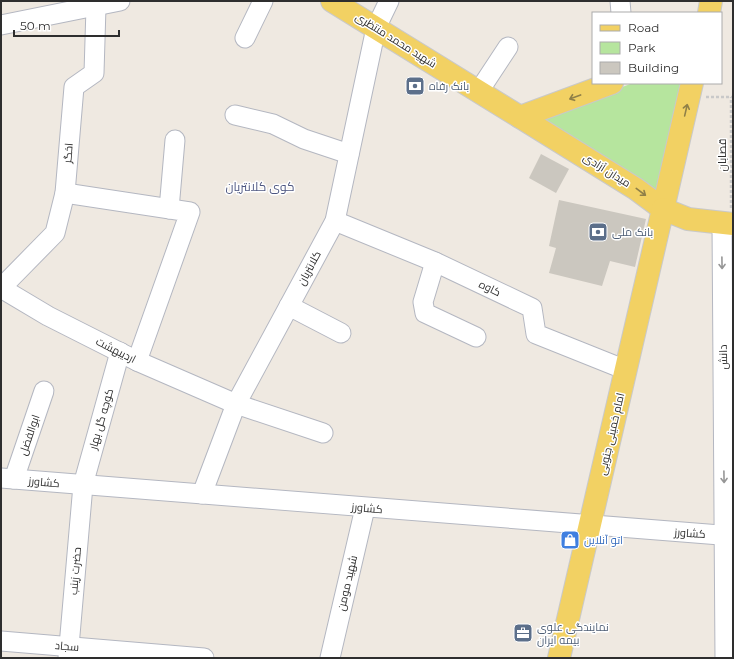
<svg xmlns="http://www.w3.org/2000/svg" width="734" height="659" viewBox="0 0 734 659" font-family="Montserrat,Cairo,sans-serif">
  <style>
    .green { fill: #b6e59e }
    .building { fill: #cbc7bf }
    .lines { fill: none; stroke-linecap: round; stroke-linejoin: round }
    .minor-casing { stroke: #b4b7c1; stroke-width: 21 }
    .major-casing { stroke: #c9c9c9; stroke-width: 24 }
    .path { stroke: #c9c9c9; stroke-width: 2.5; stroke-dasharray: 3 2; stroke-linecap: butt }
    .minor { stroke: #fff; stroke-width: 19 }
    .major { stroke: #f2d163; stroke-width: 22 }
    .oneway { stroke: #908048 }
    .oneway2 { stroke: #969696 }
    .labels { text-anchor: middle; stroke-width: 3; stroke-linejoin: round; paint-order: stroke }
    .street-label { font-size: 11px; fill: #2e2e2e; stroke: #fff }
    .service-label { font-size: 11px; fill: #4e5e75; stroke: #fff; text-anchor: start }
    .shop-label { font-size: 11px; fill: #366cbe; stroke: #fff; text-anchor: start }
    .neighbourhood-label { font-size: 12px; fill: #4d5680; stroke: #fff }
  </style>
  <rect width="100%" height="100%" fill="#efe9e1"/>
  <path class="green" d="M 633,83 L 682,83 L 659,192 L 540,118 Z"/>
  <g class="building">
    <path d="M 541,154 L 569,169 L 556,193 L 529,178 Z"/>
    <path d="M 559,200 L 646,219 L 635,267 L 610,261 L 602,286 L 549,273 L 556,248 L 549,246 Z"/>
  </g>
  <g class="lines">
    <defs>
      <g id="minor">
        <path d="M 620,1 L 621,13"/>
        <path d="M 1,25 L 120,1"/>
        <path d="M 245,38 L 263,1"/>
        <path d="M 479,91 L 508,47"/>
        <path d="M 235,115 L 273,124 L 304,139 L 349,154"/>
        <path d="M 65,193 L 190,212 L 137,361"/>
        <path d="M 169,209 L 175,140"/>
        <path d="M 335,221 L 435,262 L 532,308 L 536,334 L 626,370"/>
        <path d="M 722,224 L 725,658"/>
        <path d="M 435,262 L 423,302 L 425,313 L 476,337"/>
        <path d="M 1,288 L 48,316 L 137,361 L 236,404 L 323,433"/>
        <path d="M 1,288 L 55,233 L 65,193 L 74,87 L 94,73 L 96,7"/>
        <path d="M 289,306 L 341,333"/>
        <path d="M 1,478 L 733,536"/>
        <path d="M 14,479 L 44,391"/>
        <path d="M 202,494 L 236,404 L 335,221 L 376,28 L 389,1"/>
        <path d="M 1,641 L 204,658"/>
        <path d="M 68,658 L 83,485 L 120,352"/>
        <path d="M 330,658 L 365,508"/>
      </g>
      <g id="major">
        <path d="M 332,1 L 520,117"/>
        <path d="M 709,13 L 711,1"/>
        <path d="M 612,83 L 520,117 L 636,189 L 663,209 L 692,83"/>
        <path d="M 559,658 L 663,209 L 688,219 L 733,224"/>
      </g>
    </defs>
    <use href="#minor" class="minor-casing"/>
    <use href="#major" class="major-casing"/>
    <g class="path">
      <path d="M 706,97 L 733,97"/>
      <path d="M 731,208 L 731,97"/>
    </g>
    <use href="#minor" class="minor"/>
    <use href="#major" class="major"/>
  </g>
  <defs><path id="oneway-shaft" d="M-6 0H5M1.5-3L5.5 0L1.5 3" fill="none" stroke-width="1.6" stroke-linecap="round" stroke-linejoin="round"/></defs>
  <g class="oneway">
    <use href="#oneway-shaft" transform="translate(575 97) rotate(160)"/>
    <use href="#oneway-shaft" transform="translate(686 110) rotate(-77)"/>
    <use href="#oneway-shaft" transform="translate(641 192) rotate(37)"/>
  </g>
  <g class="oneway2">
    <use href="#oneway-shaft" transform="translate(722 263) rotate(89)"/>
    <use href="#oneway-shaft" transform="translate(724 477) rotate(89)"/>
  </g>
  <defs>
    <symbol id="bank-square" viewBox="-11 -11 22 22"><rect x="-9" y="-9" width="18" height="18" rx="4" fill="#5c6f8a" stroke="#fff"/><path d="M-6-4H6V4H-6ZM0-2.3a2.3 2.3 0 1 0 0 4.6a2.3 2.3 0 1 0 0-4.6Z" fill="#fff"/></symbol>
    <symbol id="shop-square" viewBox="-11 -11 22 22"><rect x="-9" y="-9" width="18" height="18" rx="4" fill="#3f7fe0" stroke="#fff"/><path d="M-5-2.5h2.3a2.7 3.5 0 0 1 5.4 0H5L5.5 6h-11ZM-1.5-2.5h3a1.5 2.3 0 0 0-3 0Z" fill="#fff"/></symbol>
    <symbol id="office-square" viewBox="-11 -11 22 22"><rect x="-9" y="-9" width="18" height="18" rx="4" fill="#5c6f8a" stroke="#fff"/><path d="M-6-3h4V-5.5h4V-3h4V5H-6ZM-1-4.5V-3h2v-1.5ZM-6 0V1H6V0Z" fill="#fff"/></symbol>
  </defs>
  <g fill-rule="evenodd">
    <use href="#bank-square" x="404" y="75" width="22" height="22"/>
    <use href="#bank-square" x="587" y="221" width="22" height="22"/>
    <use href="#shop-square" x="559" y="529" width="22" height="22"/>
    <use href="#office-square" x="512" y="622" width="22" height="22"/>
  </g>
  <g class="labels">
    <g class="street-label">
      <text transform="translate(396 40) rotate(32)" y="4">شهید محمد منتظری</text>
      <text transform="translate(68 153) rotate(-85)" y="4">اخگر</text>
      <text transform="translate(722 155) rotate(-90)" y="4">قصابان</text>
      <text transform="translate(607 170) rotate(32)" y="4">میدان آزادی</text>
      <text transform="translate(309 268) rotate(-62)" y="4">کلانتریان</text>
      <text transform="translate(490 288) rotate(26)" y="4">کاوه</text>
      <text transform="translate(116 350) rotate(27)" y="4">اردیبهشت</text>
      <text transform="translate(723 357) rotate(-91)" y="4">دانش</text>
      <text transform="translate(101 419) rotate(-74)" y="4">کوچه گل بهار</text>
      <text transform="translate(611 434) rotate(-77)" y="4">امام خمینی جنوبی</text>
      <text transform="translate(29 435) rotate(-71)" y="4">ابوالفضل</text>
      <text transform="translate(44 482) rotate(5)" y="4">کشاورز</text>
      <text transform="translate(367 508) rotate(5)" y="4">کشاورز</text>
      <text transform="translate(690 533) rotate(4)" y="4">کشاورز</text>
      <text transform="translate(75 571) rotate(-85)" y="4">حضرت زینب</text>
      <text transform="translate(347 583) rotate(-77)" y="4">شهید مومن</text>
      <text transform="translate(67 646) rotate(5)" y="4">سجاد</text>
    </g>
    <g class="service-label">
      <text x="429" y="90">بانک رفاه</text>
      <text x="612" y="236">بانک ملی</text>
      <text x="537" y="631">نمایندگی علوی<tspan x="537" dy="13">بیمه ایران</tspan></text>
    </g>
    <g class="shop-label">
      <text x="584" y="544">اتو آنلاین</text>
    </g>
    <g class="neighbourhood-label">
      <text x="260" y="191">کوی کلانتریان</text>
    </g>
  </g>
  <rect width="734" height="659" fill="none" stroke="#2e2e2e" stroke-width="4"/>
  <rect x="592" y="12" width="130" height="72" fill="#ffffff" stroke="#ababab"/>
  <rect x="600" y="25" width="20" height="6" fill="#f2d163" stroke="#ababab"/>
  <text x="628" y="32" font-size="12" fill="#2e2e2e">Road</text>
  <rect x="600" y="42" width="20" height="12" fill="#b6e59e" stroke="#ababab"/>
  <text x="628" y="52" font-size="12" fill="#2e2e2e">Park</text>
  <rect x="600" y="62" width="20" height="12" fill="#cbc7bf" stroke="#ababab"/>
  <text x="628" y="72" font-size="12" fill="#2e2e2e">Building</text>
  <path d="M14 30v6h105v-6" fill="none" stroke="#2e2e2e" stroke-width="2"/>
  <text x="20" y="30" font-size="12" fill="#2e2e2e" stroke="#ffffff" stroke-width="3" paint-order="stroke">50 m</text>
</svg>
